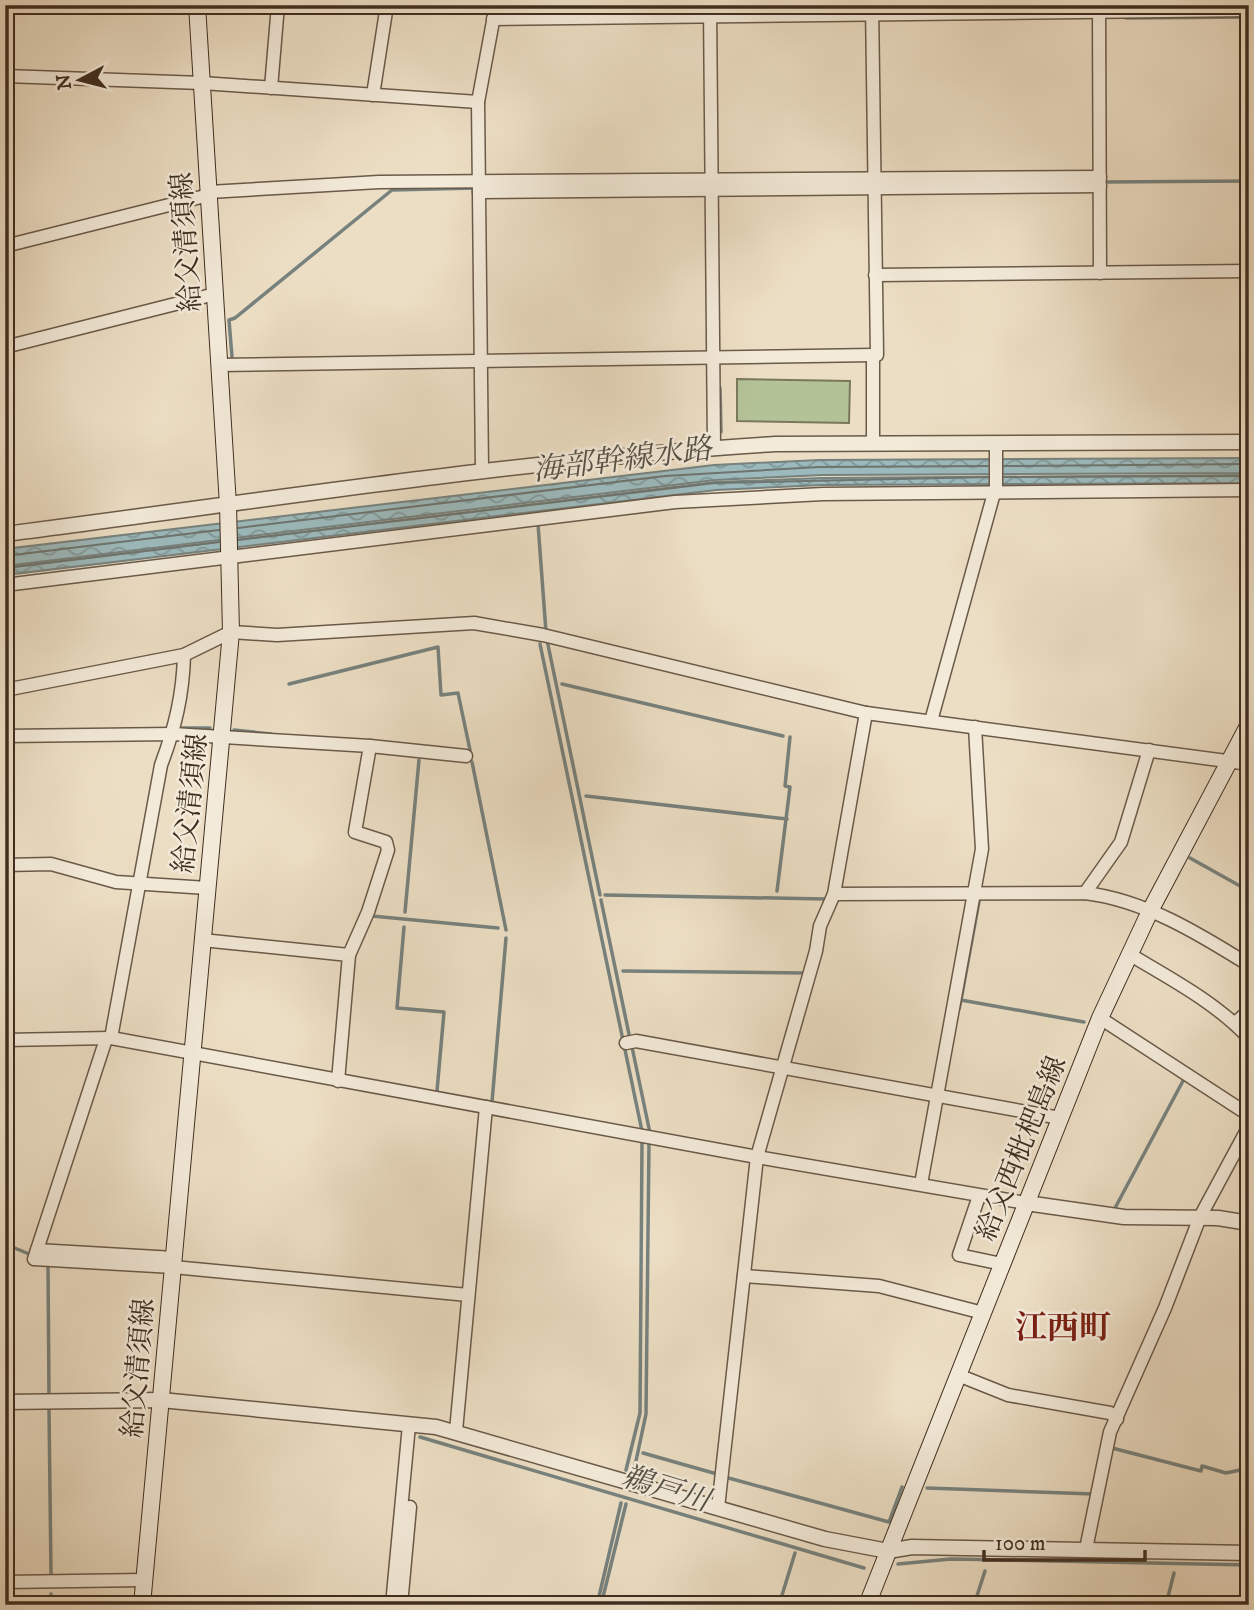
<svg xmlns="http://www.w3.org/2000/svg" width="1254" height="1610" viewBox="0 0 1254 1610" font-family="'IM FELL DW Pica','Noto Serif JP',serif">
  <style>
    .pitch { fill: #b4c297; stroke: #7a785c; stroke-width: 2 }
    .water { fill: url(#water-waves); stroke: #77827e; stroke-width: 2 }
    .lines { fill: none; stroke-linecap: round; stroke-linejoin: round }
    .shore { stroke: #6e746e; stroke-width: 2 }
    .stream { stroke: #77827e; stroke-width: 3.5 }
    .minor-casing { stroke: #6a5a49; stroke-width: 15 }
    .tertiary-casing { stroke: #6a5a49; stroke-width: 17 }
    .secondary-casing { stroke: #3f2e20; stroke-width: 18 }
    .minor { stroke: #f3ead9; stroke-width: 12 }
    .tertiary { stroke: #f3ead9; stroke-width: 14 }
    .secondary { stroke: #f3ead9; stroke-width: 16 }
    .labels { text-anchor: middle; stroke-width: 5; stroke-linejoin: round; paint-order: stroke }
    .street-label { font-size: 28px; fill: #3f2e20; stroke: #f3ead9 }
    .water-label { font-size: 30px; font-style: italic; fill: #565147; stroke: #f3ead9 }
    .quarter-label { font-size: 32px; font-weight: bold; fill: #7a1f14; stroke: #f3ead9 }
  </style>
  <defs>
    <pattern id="water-waves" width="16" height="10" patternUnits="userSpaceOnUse" patternTransform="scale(1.75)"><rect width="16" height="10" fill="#9cbabd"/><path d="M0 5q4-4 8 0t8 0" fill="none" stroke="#819899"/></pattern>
  </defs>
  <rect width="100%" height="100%" fill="#ecdec4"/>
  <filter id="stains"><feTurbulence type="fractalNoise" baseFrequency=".00286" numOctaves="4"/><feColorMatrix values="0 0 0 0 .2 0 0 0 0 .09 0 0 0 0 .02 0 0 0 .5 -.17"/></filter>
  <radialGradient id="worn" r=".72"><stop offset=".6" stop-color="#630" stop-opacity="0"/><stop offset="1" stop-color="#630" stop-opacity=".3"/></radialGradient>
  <path class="pitch" d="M 737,379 L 850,381 L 849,423 L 737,421 Z"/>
  <g class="water">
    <path d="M 1249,458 L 1249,473 L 823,475 L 715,480 L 5,566 L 5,549 L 714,465 L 819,460 Z"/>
    <path d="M 1249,475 L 1249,483 L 822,485 L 716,490 L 5,575 L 5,568 L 715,482 L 822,478 Z"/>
  </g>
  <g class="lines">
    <g class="shore">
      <path d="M 1004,466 L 1249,464"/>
      <path d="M 1004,477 L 1249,476"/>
      <path d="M 238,528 L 665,476 L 819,467 L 988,466"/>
      <path d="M 238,540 L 715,483 L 988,477"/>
      <path d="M 5,556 L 219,530"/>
      <path d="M 5,568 L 219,542"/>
    </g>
    <g class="stream">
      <path d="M 1126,18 L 1249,17"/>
      <path d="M 1104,182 L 1249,181"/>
      <path d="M 232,357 L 229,320 L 235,318 L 392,190 L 476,188"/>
      <path d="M 720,388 L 721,432"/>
      <path d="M 538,524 L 546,632"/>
      <path d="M 547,640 L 600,895"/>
      <path d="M 540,644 L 642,1131"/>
      <path d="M 289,684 L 438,647 L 441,695 L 458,693 L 470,750"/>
      <path d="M 562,684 L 783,736"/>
      <path d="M 181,728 L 210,728"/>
      <path d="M 234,730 L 271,734"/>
      <path d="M 472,762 L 506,930"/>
      <path d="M 586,796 L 787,819"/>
      <path d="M 1190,858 L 1249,891"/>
      <path d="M 777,891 L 790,787 L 785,786 L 790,737"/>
      <path d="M 605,895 L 825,899 L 824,903"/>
      <path d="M 601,900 L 630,1039"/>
      <path d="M 405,912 L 419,760"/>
      <path d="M 372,916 L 498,928"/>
      <path d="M 404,927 L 397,1008 L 444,1012 L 437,1091"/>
      <path d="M 623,971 L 806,973"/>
      <path d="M 961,1000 L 980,896"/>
      <path d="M 959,1009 L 961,1000 L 1084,1022"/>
      <path d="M 632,1047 L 650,1133"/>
      <path d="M 492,1102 L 506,938"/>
      <path d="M 1115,1208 L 1184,1079"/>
      <path d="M 5,1244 L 29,1254"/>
      <path d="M 48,1266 L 49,1396"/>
      <path d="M 49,1410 L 51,1574"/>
      <path d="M 420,1437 L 864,1568"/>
      <path d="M 1112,1448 L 1201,1471 L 1202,1466 L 1226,1473 L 1240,1470 L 1246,1458 L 1249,1459"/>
      <path d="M 643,1453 L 717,1474"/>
      <path d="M 626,1470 L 640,1413 L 642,1142"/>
      <path d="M 633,1475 L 646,1414 L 649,1143"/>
      <path d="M 725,1477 L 889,1522 L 902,1487"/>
      <path d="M 927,1488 L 1093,1494"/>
      <path d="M 898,1564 L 951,1559 L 1249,1565"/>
      <path d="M 51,1594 L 52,1605"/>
      <path d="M 597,1605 L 621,1503"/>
      <path d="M 601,1605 L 626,1504"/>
      <path d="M 779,1605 L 795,1553"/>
      <path d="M 974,1605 L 985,1571"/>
      <path d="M 1166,1605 L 1174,1573"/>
    </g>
    <defs>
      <g id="minor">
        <path d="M 710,5 L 714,448"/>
        <path d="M 872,5 L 877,355 L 873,355 L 873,444"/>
        <path d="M 1099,7 L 1100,273"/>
        <path d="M 493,19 L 1249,10"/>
        <path d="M 5,76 L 202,83 L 478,102"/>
        <path d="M 271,88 L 278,5"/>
        <path d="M 373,95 L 387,5"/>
        <path d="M 209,192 L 379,182 L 1100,177"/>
        <path d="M 479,192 L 1100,186"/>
        <path d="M 5,246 L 209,195"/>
        <path d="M 875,275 L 1249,271"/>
        <path d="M 5,347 L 215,294"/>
        <path d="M 219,365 L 873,355"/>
        <path d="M 482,470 L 478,102 L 496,5"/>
        <path d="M 996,493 L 996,444"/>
        <path d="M 5,585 L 675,502 L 823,494 L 1249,490"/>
        <path d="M 5,690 L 184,655 L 231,632 L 277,635 L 474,623 L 543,635 L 866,713 L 1249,764"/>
        <path d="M 931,721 L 994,493"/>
        <path d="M 5,736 L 173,734 L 370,746 L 355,832 L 386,842 L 388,850 L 368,912 L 349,955 L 338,1081"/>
        <path d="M 370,746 L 466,756"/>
        <path d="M 5,865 L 51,864 L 116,882 L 207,888"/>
        <path d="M 1085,893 L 1121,842 L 1149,750"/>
        <path d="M 834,894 L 1085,893 C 1144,900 1198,933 1249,965"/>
        <path d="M 202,940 L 349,955"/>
        <path d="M 1129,954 C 1171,979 1215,1002 1249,1038"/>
        <path d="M 1100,1018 L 1249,1115"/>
        <path d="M 1235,1023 L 1249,1011"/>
        <path d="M 111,1038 L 161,765 C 175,728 183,695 184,655"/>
        <path d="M 106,1039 L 34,1259 L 173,1267 L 468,1295"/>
        <path d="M 5,1040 L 111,1038 L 757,1157 L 1026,1203"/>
        <path d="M 626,1043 L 636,1041 L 1060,1118"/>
        <path d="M 921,1184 L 982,849 L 975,727"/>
        <path d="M 979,1196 L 959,1255 L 1002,1264"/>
        <path d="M 37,1250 L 174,1258"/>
        <path d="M 744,1276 L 879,1286 L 983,1313"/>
        <path d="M 958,1375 L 1008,1395 L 1110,1413 L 1117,1419"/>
        <path d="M 456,1431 L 486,1107"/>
        <path d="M 718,1508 L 757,1157 L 816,951 L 820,926 L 834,894 L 866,713"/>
        <path d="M 1086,1549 L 1110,1432 L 1165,1308 L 1200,1217 L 1249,1126"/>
        <path d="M 5,1582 L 144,1580"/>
        <path d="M 392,1605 L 409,1425"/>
        <path d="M 401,1605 L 410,1507"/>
      </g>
      <g id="tertiary">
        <path d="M 5,534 C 262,501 517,460 775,444 L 1249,442"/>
        <path d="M 1026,1203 L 1124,1217 L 1218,1218 L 1249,1223"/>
        <path d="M 5,1402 L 161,1400 L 436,1427 L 825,1539 L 888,1551 L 912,1547 L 1249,1553"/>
      </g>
      <g id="secondary">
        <path d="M 142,1605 L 231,632 L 228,505 L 197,5"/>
        <path d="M 867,1605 L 1100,1018 L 1150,911 L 1249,724"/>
      </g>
    </defs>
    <use href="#minor" class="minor-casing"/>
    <use href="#tertiary" class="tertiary-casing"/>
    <use href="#secondary" class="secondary-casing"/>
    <use href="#minor" class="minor"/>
    <use href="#tertiary" class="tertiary"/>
    <use href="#secondary" class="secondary"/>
  </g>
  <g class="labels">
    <g class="street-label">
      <text transform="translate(185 242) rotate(-94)" y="10">給父清須線</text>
      <text transform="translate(189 803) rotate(-84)" y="10">給父清須線</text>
      <text transform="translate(1020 1148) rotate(-68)" y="10">給父西枇杷島線</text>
      <text transform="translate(137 1368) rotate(-85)" y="10">給父清須線</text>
    </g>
    <g class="water-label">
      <text transform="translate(622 459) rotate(-7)" y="10">海部幹線水路</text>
      <text transform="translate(666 1488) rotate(17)" y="10">鵜戸川</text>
    </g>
    <g class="quarter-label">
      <text x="1063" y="1338">江西町</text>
    </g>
  </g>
  <rect width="1254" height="1610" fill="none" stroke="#ecdec4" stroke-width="28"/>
  <rect x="7" y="7" width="1240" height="1596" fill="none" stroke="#3f2e20" stroke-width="3.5"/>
  <rect x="14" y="14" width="1226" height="1582" fill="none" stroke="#3f2e20" stroke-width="2"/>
  <g transform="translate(80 80) rotate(263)" stroke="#f3ead9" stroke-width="5" paint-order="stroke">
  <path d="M0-5L12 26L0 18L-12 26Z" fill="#3f2e20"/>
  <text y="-10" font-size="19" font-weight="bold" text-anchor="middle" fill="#3f2e20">N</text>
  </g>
  <path d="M984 1550v10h161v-10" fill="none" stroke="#3f2e20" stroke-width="3.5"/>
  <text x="995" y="1550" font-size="21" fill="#3f2e20" stroke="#f3ead9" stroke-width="5" paint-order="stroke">100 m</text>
  <rect width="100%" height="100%" filter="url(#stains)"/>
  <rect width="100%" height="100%" fill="url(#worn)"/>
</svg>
